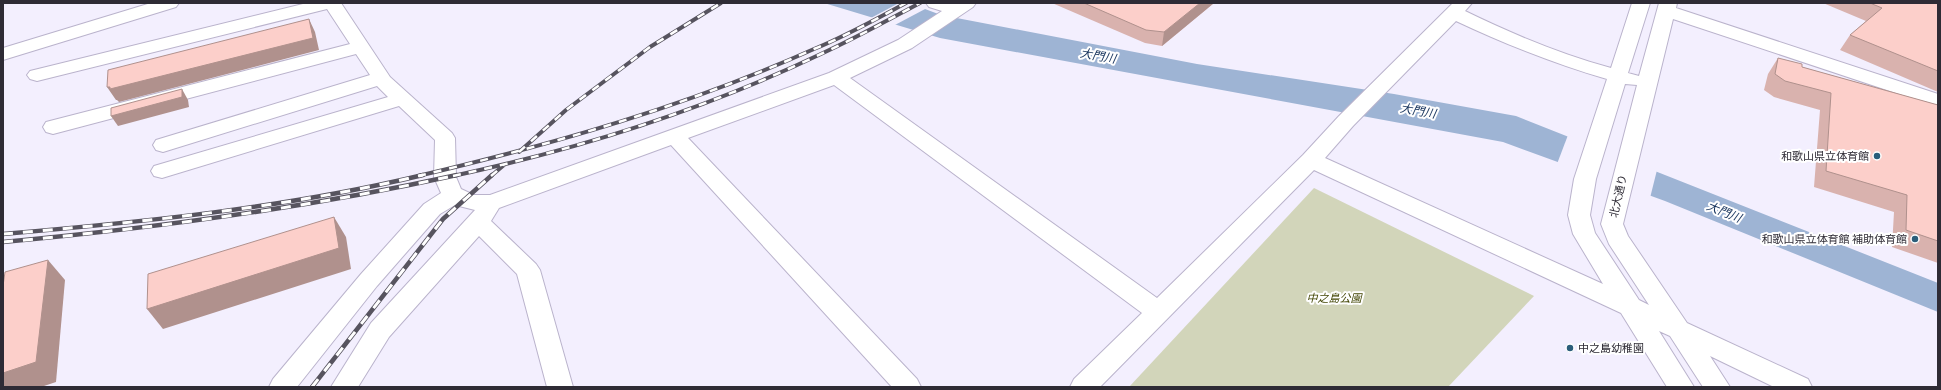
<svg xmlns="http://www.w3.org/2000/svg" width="1941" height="390" viewBox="0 0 1941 390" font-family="'Source Serif 4','Noto Sans JP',serif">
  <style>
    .green { fill: #d2d5ba }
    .water { fill: #9eb4d4 }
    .pier { fill: #f3effe }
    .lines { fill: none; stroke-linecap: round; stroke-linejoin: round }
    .minor-casing { stroke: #bab3cc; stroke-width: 2 }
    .minor { fill: #fff; fill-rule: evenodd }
    .rail-far1-casing { stroke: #57545f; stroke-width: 4 }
    .rail-casing { stroke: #57545f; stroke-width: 4.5 }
    .rail-far1 { stroke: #fff; stroke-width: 2.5; stroke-dasharray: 8; stroke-linecap: butt }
    .rail { stroke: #fff; stroke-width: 3; stroke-dasharray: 10; stroke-linecap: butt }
    .wall { fill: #d9b2ae }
    .shaded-wall { fill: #b0918d }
    .building { fill: #fccfca; stroke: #b0918d }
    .poi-dot { fill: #2a5d7a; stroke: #fff; stroke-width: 1.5 }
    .labels { text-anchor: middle; stroke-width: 4; stroke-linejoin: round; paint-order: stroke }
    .poi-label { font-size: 11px; fill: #2e2b35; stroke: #fff; text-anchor: end }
    .street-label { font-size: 11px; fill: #2e2b35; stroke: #fff }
    .park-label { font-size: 11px; font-style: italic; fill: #434705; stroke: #fff }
    .water-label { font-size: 12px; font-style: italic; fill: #15325b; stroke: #fff }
  </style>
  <rect width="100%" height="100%" fill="#f3effe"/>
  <path class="green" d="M 1314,188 L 1534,296 L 1448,387 L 1129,387 Z"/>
  <path class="water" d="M 824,3 L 909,3 L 941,15 L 1197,64 L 1394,94 L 1516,116 L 1938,283 L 1938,312 L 1665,201 L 1503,142 L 940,38 Z"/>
  <g class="pier">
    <path d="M 899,3 L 915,3 L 927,8 L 893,26 L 869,19 Z"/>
    <path d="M 1568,135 L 1657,170 L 1650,198 L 1557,164 Z"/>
  </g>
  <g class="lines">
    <defs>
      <g id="minor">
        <path d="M 151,3 L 179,3 L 176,7 L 3,60 L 3,48 Z"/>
        <path d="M 307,3 L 341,3 L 390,77 L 452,133 L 455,138 L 456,177 L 461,189 L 474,195 L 490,195 L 829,73 L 898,40 L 942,11 L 929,7 L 926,3 L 976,3 L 973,7 L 912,48 L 850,78 L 1157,298 L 1303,155 L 1339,116 L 1453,3 L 1472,3 L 1465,11 C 1512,34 1560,54 1611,68 L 1632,3 L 1650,3 L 1628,73 L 1639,76 L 1659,3 L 1677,3 L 1676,8 L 1938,94 L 1938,107 L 1673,19 L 1623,224 L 1628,236 L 1687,323 L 1808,379 L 1812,387 L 1774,387 L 1710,356 L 1730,387 L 1703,387 L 1670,336 L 1659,331 L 1694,387 L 1667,387 L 1621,313 L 1314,170 L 1100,387 L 1070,387 L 1074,379 L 1142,313 L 834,85 L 688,138 L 917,379 L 921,387 L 892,387 L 671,145 L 499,208 L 491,221 L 536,264 L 540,270 L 573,387 L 547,387 L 517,274 L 479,236 L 389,337 L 358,387 L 331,387 L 371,323 L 475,210 L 455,205 L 440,214 L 377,286 L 297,387 L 269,387 L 273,379 L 361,274 L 424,204 L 441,193 L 434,177 L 435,140 L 399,106 L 162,178 L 154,176 L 151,171 L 154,166 L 388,97 L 377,86 L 163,152 L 156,150 L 153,145 L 156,140 L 370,75 L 356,54 L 53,134 L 46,132 L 43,127 L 46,122 L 350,44 L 327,9 L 37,81 L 30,79 L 27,75 L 30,71 ZM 1456,21 C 1505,44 1555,64 1607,79 L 1574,179 L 1568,215 L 1573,234 L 1603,284 L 1325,158 L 1353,126 ZM 1625,84 L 1637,85 L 1601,224 L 1609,244 L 1649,305 L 1639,300 L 1595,233 L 1590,215 L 1596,179 Z"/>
      </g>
    </defs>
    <use href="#minor" class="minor-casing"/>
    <use href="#minor" class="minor"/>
    <defs>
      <g id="rail-far1">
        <path d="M 519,152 L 566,110 L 650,47 L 721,3"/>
        <path d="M 418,176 C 554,144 687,106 814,49 C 846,36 876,19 906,3"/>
        <path d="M 453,176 C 579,149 706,109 823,53 C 856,38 888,20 920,3"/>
        <path d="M 491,176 L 504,165"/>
      </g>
      <g id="rail">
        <path d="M 3,234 C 143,222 285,208 423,175"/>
        <path d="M 3,242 C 156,228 307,208 457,175"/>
        <path d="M 312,387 L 443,219 L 492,175"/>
      </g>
    </defs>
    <use href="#rail-far1" class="rail-far1-casing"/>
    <use href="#rail" class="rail-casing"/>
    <use href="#rail-far1" class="rail-far1"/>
    <use href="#rail" class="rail"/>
  </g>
  <g class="wall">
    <path d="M 1052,3 L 1214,3 L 1162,46 L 1145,43 Z"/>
    <path d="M 1823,3 L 1938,3 L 1938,92 L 1840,50 L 1850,35 L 1866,21 Z"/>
    <path d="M 1778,58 L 1802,67 L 1938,105 L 1938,263 L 1892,247 L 1894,212 L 1814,187 L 1820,110 L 1774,97 L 1764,90 L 1768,74 Z"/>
  </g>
  <g class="shaded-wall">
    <path d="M 1200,3 L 1214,3 L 1162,46 L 1164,32 Z"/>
    <path d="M 309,19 L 315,32 L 319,50 L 119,102 L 117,100 L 116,100 L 107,87 Z"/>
    <path d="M 182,89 L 188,100 L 189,107 L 118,126 L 111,116 Z"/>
    <path d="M 334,217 L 346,237 L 351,269 L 163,329 L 147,309 Z"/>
    <path d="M 48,260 L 65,280 L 56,382 L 41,387 L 3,387 L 3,373 Z"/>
  </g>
  <g class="building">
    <path d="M 1084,3 L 1200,3 L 1164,32 L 1146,30 Z"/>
    <path d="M 1870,3 L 1938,3 L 1938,71 L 1850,35 L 1882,8 Z"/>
    <path d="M 309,19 L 313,38 L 110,89 L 110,87 L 107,87 L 108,70 Z"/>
    <path d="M 1778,58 L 1802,64 L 1802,67 L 1938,105 L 1938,241 L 1906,230 L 1907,195 L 1826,171 L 1831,93 L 1785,81 L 1775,74 Z"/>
    <path d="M 182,89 L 182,97 L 111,116 L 111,108 Z"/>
    <path d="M 334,217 L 339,248 L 147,309 L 148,274 Z"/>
    <path d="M 48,260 L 36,362 L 3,373 L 3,286 L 5,272 Z"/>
  </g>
  <g class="poi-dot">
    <circle cx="1877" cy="156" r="4"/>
    <circle cx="1915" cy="239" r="4"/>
    <circle cx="1570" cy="348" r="4"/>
  </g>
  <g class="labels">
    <g class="poi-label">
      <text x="1869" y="160">和歌山県立体育館</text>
      <text x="1907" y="243">和歌山県立体育館 補助体育館</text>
      <text x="1578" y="352" text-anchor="start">中之島幼稚園</text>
    </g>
    <g class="street-label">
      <text transform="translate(1618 196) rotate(-77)" y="4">北大通り</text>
    </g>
    <g class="park-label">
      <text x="1334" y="302">中之島公園</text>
    </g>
    <g class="water-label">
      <text transform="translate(1098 56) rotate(10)" y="4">大門川</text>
      <text transform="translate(1418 111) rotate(10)" y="4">大門川</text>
      <text transform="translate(1724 212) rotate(22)" y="4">大門川</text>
    </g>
  </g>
  <rect width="1941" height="390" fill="none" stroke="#2e2b35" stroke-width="8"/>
</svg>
